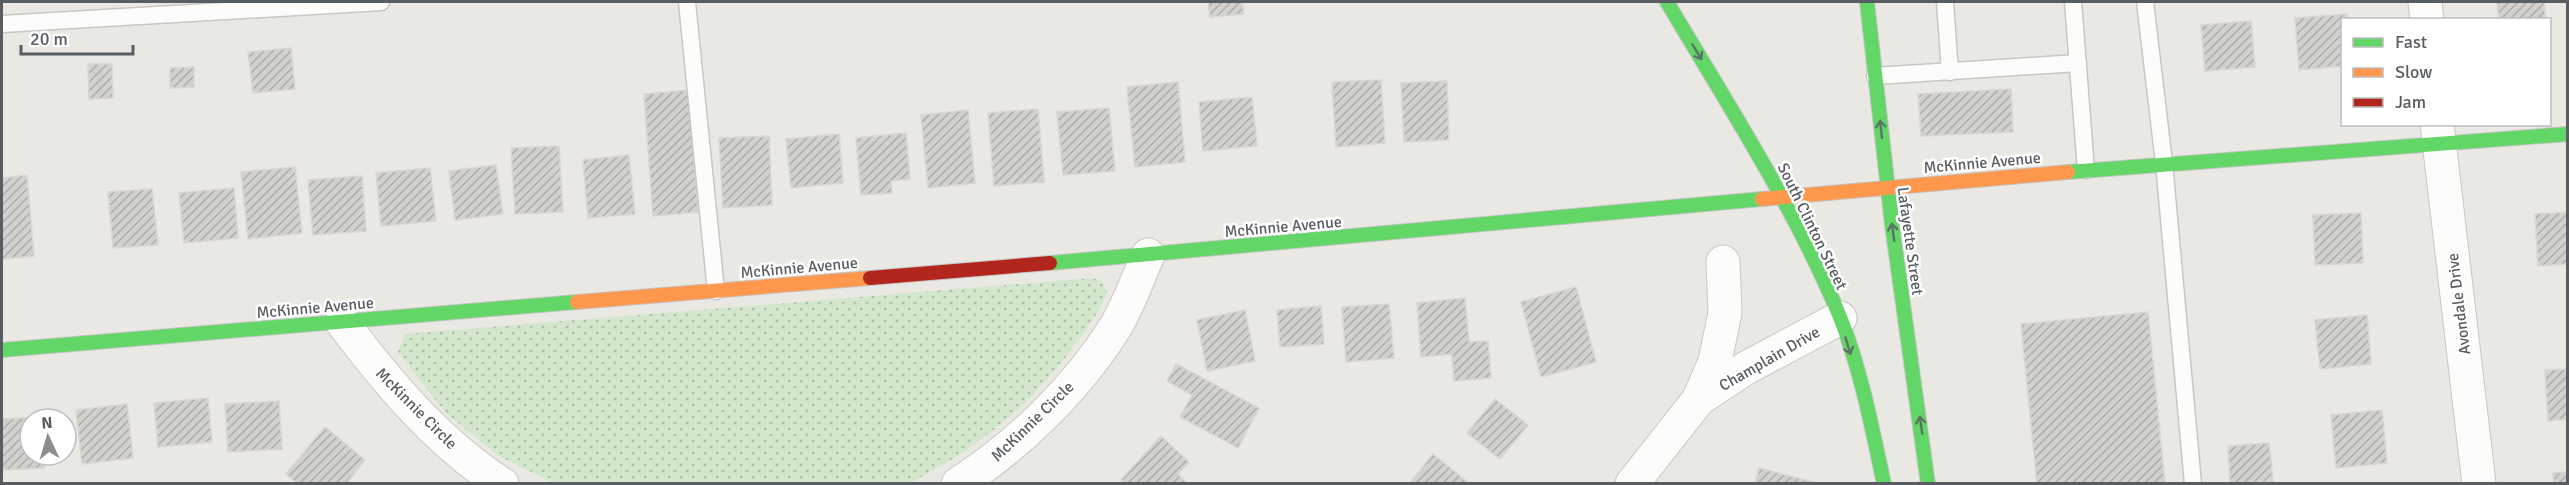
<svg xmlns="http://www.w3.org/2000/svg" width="2569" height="485" viewBox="0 0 2569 485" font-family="Signika,sans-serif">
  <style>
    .grass { fill: url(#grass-dots) }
    .building { fill: url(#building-hatch); stroke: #d9d6d2; stroke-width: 1.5 }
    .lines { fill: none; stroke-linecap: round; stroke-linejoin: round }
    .lane-casing { stroke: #c7c7c6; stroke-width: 19 }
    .street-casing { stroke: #c7c7c6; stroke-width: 35 }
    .fast-casing { stroke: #c5c6c5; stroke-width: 16 }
    .slow-casing { stroke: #c5c6c5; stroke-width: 16 }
    .jam-casing { stroke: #c5c6c5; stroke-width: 16 }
    .lane { stroke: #fcfcfb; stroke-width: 16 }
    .street { stroke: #fcfcfb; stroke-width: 33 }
    .fast { stroke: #63d668; stroke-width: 14 }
    .slow { stroke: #ff974d; stroke-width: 14 }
    .jam { stroke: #b3261e; stroke-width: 14 }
    .oneway { stroke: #5a7563 }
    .labels { text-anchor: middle; stroke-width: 5; stroke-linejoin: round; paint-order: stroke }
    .street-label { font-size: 16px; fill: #585d62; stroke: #fff }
  </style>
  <defs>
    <pattern id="grass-dots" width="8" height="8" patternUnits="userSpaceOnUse" patternTransform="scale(1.5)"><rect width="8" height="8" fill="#d2e7cc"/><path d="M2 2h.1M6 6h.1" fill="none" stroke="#adbea9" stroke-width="1.8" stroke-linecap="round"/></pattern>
    <pattern id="building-hatch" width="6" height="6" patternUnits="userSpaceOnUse" patternTransform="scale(1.5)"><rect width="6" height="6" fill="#d2d1ce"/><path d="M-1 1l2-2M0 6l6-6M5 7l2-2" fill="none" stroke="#adadab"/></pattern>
  </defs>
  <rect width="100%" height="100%" fill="#eae8e2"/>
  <path class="grass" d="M 1093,278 L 1103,282 L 1107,292 C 1101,310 1090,324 1079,339 C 1033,404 980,447 910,483 L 554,483 L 499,456 L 446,413 L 398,352 L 405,334 Z"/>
  <g class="building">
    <path d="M 1208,2 L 1242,2 L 1244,14 L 1210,17 Z"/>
    <path d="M 2497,2 L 2544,2 L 2546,20 L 2499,20 Z"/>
    <path d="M 2347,14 L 2347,20 L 2342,20 L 2342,66 L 2299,70 L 2295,18 Z"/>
    <path d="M 2251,21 L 2255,67 L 2205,71 L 2201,25 Z"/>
    <path d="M 291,48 L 295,89 L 253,93 L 248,52 Z"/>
    <path d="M 88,64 L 112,64 L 113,98 L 89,99 Z"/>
    <path d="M 194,67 L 194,87 L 170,88 L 170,68 Z"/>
    <path d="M 1381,80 L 1385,143 L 1336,147 L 1332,82 Z"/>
    <path d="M 1447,81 L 1449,140 L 1404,142 L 1401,83 Z"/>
    <path d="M 1178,82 L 1185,162 L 1135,167 L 1127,87 Z"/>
    <path d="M 2011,89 L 2013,132 L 1921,136 L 1918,94 Z"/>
    <path d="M 689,90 L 698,212 L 653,216 L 644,94 Z"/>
    <path d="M 1252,97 L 1257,146 L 1203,151 L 1199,102 Z"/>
    <path d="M 1109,108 L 1115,171 L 1063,175 L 1057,112 Z"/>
    <path d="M 1038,109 L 1044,182 L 994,186 L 988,113 Z"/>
    <path d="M 968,110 L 975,183 L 928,188 L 921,115 Z"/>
    <path d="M 906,133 L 910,179 L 891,181 L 892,193 L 861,195 L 856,138 Z"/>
    <path d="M 839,134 L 843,183 L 791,188 L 786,139 Z"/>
    <path d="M 769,136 L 772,205 L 723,208 L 719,138 Z"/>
    <path d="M 559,146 L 563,212 L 515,214 L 511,148 Z"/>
    <path d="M 629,155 L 635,214 L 588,218 L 583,160 Z"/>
    <path d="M 496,165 L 503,214 L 455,220 L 449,171 Z"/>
    <path d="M 295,167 L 302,233 L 248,239 L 241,172 Z"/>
    <path d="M 430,168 L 436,221 L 381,226 L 376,173 Z"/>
    <path d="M 27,175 L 34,256 L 2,259 L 2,178 Z"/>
    <path d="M 362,176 L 366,231 L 313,235 L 308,180 Z"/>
    <path d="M 234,188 L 238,238 L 184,243 L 179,193 Z"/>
    <path d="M 152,189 L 158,245 L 113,248 L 108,192 Z"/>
    <path d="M 2568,212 L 2568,264 L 2538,266 L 2535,214 Z"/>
    <path d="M 2361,213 L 2363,263 L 2315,265 L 2313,215 Z"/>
    <path d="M 1576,287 L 1596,362 L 1541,377 L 1521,302 Z"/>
    <path d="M 1465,298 L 1469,342 L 1488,341 L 1491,378 L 1454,381 L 1452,354 L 1421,357 L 1417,303 Z"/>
    <path d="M 1389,304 L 1394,358 L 1346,362 L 1342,307 Z"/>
    <path d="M 1321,306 L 1324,344 L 1280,347 L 1277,310 Z"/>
    <path d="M 1245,310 L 1255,361 L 1207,371 L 1197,320 Z"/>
    <path d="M 2148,312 L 2165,484 L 2037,484 L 2021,324 Z"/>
    <path d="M 2367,315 L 2371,364 L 2320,369 L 2315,320 Z"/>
    <path d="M 1176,364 L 1259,408 L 1238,448 L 1180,417 L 1192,395 L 1167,381 Z"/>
    <path d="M 2568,369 L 2568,419 L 2548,421 L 2545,370 Z"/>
    <path d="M 208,398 L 212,442 L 158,447 L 154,403 Z"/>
    <path d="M 1495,399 L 1528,425 L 1500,459 L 1467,433 Z"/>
    <path d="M 279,401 L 282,449 L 228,452 L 225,404 Z"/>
    <path d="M 127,404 L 133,458 L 82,464 L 76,410 Z"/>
    <path d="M 2382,410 L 2387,463 L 2336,468 L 2331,415 Z"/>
    <path d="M 41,417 L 30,419 L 30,455 L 43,455 L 44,468 L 2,470 L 2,419 Z"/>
    <path d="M 325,427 L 365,460 L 346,484 L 298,484 L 286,474 Z"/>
    <path d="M 1161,436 L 1189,462 L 1178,474 L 1188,484 L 1125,484 L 1121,480 Z"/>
    <path d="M 2269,443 L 2273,481 L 2230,484 L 2228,446 Z"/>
    <path d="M 1433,454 L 1470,484 L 1409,484 Z"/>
    <path d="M 1759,468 L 1821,484 L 1755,484 Z"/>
    <path d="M 2568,472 L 2568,484 L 2554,484 L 2553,473 Z"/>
  </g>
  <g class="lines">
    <defs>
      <g id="lane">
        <path d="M 687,2 L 716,291"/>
        <path d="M 1945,2 L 1950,72"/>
        <path d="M 2073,2 L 2086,170"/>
        <path d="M 2145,2 L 2164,163 L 2193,484"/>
        <path d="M 2,24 L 381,2"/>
        <path d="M 1875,76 L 2078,63"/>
      </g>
      <g id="street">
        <path d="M 2425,2 L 2427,20"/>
        <path d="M 2437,124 L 2479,484"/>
        <path d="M 342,322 C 387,382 438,443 502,484"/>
        <path d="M 1699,399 L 1715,361 L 1725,313 L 1723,262"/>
        <path d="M 958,484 C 1019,445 1078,387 1116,326 C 1129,304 1138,278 1148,255"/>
        <path d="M 1632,484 L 1699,399 L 1746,368 L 1840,318"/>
      </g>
      <g id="fast">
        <path d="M 1667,2 C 1728,105 1794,206 1840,317 C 1861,370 1872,428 1884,484"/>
        <path d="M 1867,2 L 1892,225 L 1928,484"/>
        <path d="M 2068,172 L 2568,134"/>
        <path d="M 1050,263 L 1762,199"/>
        <path d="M 2,350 L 577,302"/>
      </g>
      <g id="slow">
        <path d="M 1762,199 L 2068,172"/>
        <path d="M 577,302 L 870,278"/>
      </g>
      <path id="jam" d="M 870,278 L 1050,263"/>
    </defs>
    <use href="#lane" class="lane-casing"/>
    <use href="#street" class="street-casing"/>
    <use href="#fast" class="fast-casing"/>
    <use href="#slow" class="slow-casing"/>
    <use href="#jam" class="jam-casing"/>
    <use href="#lane" class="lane"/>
    <use href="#street" class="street"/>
    <use href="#fast" class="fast"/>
    <use href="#slow" class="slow"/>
    <use href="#jam" class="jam"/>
  </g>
  <defs><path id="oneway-shaft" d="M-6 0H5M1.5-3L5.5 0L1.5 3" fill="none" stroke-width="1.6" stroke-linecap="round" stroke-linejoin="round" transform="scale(1.5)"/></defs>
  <g class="oneway">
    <use href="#oneway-shaft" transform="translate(1697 52) rotate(59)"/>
    <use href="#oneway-shaft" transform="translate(1881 129) rotate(-96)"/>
    <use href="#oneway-shaft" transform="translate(1893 232) rotate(-98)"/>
    <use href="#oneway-shaft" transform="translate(1848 346) rotate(73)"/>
    <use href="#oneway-shaft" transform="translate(1921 425) rotate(-98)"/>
  </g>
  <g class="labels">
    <g class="street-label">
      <text transform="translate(1982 162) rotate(-5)" y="6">McKinnie Avenue</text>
      <text transform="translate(1283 226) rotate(-5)" y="6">McKinnie Avenue</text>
      <text transform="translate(1813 226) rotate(64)" y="6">South Clinton Street</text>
      <text transform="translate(1911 241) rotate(82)" y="6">Lafayette Street</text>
      <text transform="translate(799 267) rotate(-5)" y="6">McKinnie Avenue</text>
      <text transform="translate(2458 304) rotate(-97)" y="6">Avondale Drive</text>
      <text transform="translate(315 307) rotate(-5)" y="6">McKinnie Avenue</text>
      <text transform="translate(1769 358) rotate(-30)" y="6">Champlain Drive</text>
      <text transform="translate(417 408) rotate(45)" y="6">McKinnie Circle</text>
      <text transform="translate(1032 421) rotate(-44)" y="6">McKinnie Circle</text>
    </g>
  </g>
  <rect width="2569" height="485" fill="none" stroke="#585d62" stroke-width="6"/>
  <rect x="2341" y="18" width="210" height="108" fill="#ffffff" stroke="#bcbec0" stroke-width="1.5"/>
  <rect x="2353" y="38" width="30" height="9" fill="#63d668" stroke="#bcbec0" stroke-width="1.5"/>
  <text x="2395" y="48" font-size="18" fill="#585d62">Fast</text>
  <rect x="2353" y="68" width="30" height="9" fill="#ff974d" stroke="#bcbec0" stroke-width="1.5"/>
  <text x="2395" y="78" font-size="18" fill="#585d62">Slow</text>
  <rect x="2353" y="98" width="30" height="9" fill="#b3261e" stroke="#bcbec0" stroke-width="1.5"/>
  <text x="2395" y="108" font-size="18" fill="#585d62">Jam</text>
  <g transform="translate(48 437) rotate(356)"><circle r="28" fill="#ffffff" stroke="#bcbec0" stroke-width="1.5"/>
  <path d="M0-4.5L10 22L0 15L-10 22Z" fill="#8b8e8f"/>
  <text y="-9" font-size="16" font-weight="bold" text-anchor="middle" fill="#585d62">N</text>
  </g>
  <path d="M21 45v9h112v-9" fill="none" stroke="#585d62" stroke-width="3"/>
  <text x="30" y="45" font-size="18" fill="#585d62" stroke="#ffffff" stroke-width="4.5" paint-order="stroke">20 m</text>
</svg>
